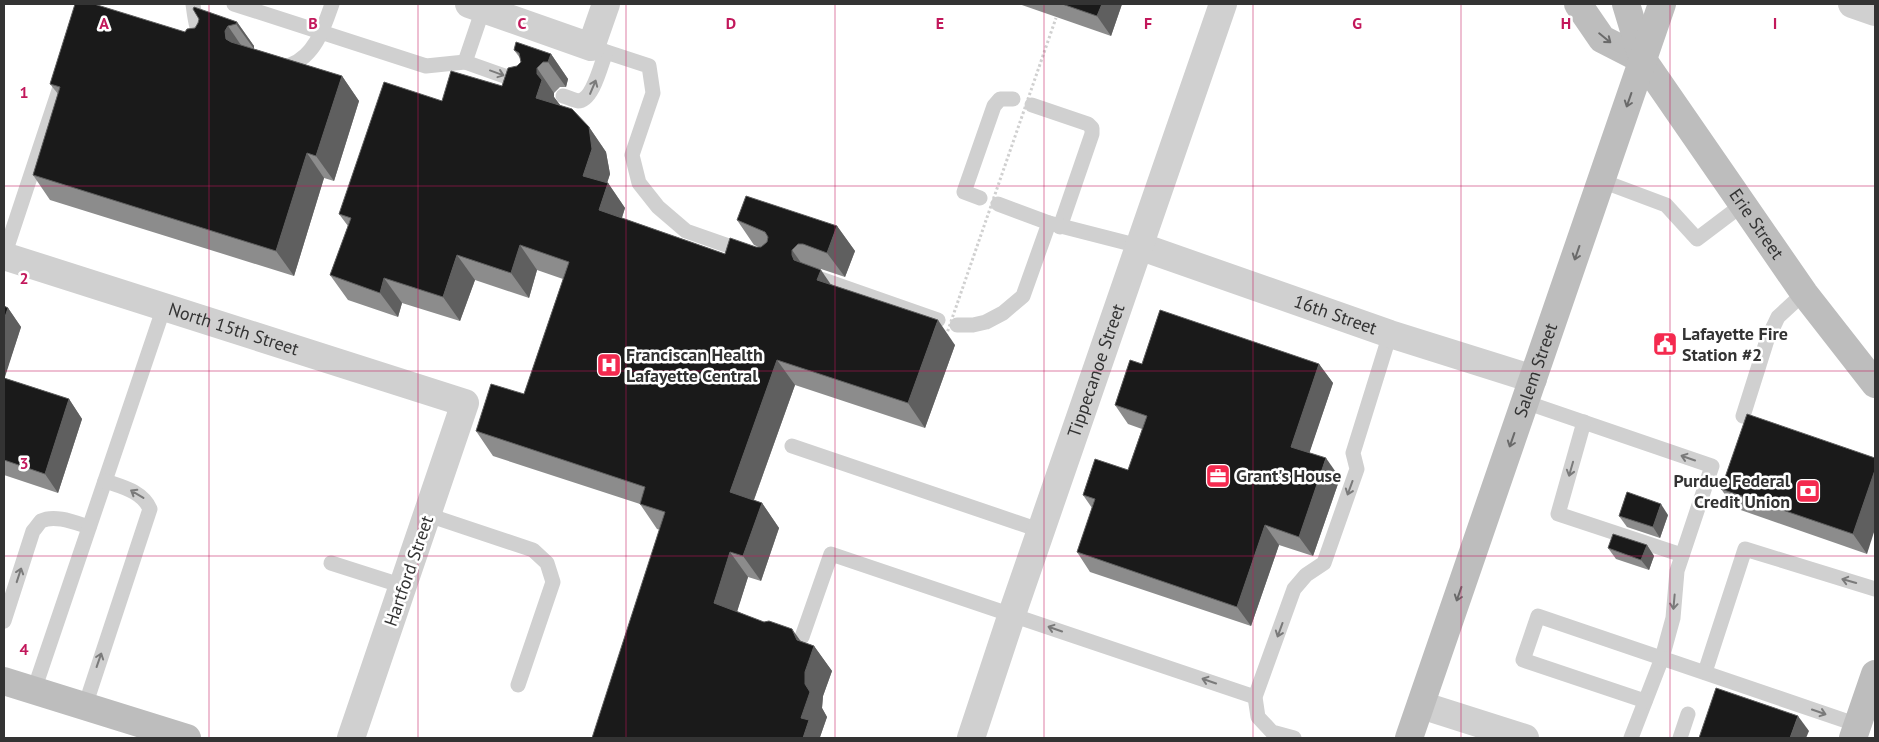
<svg xmlns="http://www.w3.org/2000/svg" width="1879" height="742" viewBox="0 0 1879 742" font-family="'PT Sans',sans-serif">
  <style>
    .lines { fill: none; stroke-linecap: round; stroke-linejoin: round }
    .lane { stroke: #d0d0d0; stroke-width: 15 }
    .street { stroke: #d0d0d0; stroke-width: 28 }
    .secondary { stroke: #bdbdbd; stroke-width: 28 }
    .path-bridge { stroke: #d0d0d0; stroke-width: 3; stroke-dasharray: 2.5 2.5; stroke-linecap: butt }
    .wall { fill: #8c8c8c }
    .shaded-wall { fill: #5f5f5f }
    .building { fill: #1a1a1a; stroke: #5f5f5f }
    .oneway { stroke: #6a6a6a }
    .oneway2 { stroke: #7a7a7a }
    .grid { fill: none; stroke: #c2185b; stroke-width: 1; stroke-opacity: 0.55 }
    .labels { text-anchor: middle; stroke-width: 5; stroke-linejoin: round; paint-order: stroke }
    .street-label { font-size: 18px; fill: #333; stroke: #fff }
    .poi-label { font-size: 18px; font-weight: bold; fill: #333; stroke: #fff; text-anchor: start }
    .grid-label { font-size: 16px; text-anchor: middle; font-weight: bold; fill: #c2185b; stroke: #fff; stroke-width: 5; stroke-linejoin: round; paint-order: stroke }
  </style>
  <rect width="100%" height="100%" fill="#fff"/>
  <g class="lines">
    <g class="lane">
      <path d="M 193,4 C 195,19 196,32 206,44"/>
      <path d="M 234,4 L 426,66 L 465,62 L 524,83"/>
      <path d="M 591,47 L 649,66 L 653,93 L 632,155 L 639,183 L 658,207 L 686,231 L 746,252"/>
      <path d="M 465,62 L 483,9"/>
      <path d="M 279,67 C 283,69 285,67 290,65 C 315,56 324,27 332,4"/>
      <path d="M 563,96 C 567,97 573,100 578,101 C 593,101 601,64 606,52"/>
      <path d="M 1032,105 L 1088,124 L 1092,128 L 1092,134 L 1060,227"/>
      <path d="M 1602,181 L 1666,205 L 1697,239 L 1742,205"/>
      <path d="M 980,198 L 964,192 L 994,106 L 1000,99 L 1013,99"/>
      <path d="M 998,204 L 1049,223"/>
      <path d="M 4,256 L 64,75"/>
      <path d="M 818,278 L 938,320"/>
      <path d="M 957,325 L 973,325 L 986,322 L 1003,313 L 1023,296 L 1049,223 L 1139,246"/>
      <path d="M 1525,402 L 1712,466 L 1677,571 L 1673,618 L 1662,658 L 1631,738"/>
      <path d="M 1743,416 L 1767,340 L 1778,317 L 1804,293"/>
      <path d="M 1584,422 L 1558,514 L 1682,555"/>
      <path d="M 792,446 L 1042,531"/>
      <path d="M 428,515 L 533,550 L 547,563 L 553,582 L 518,685"/>
      <path d="M 331,563 L 403,586"/>
      <path d="M 4,621 L 33,531 C 36,528 39,523 41,521 C 55,514 76,523 89,527"/>
      <path d="M 802,637 L 831,554 L 1255,697"/>
      <path d="M 1705,672 L 1745,549 L 1875,589"/>
      <path d="M 34,690 L 164,307"/>
      <path d="M 1645,701 L 1523,660 L 1538,616 L 1858,725"/>
      <path d="M 85,706 L 150,509 C 142,491 122,487 105,481"/>
      <path d="M 1294,738 L 1272,732 L 1258,717 L 1255,697 L 1294,589 L 1306,575 L 1324,563 L 1357,469 L 1353,453 L 1390,334"/>
      <path d="M 1680,738 L 1688,714"/>
    </g>
    <g class="street">
      <path d="M 469,4 L 591,47 L 606,4"/>
      <path d="M 1852,4 L 1875,12"/>
      <path id="s1" d="M 1139,246 L 1390,334 L 1533,379"/>
      <path id="s2" d="M 4,256 L 465,403 L 351,738"/>
      <path d="M 1421,705 L 1525,738"/>
      <path id="s3" d="M 971,738 L 1012,614 L 1223,4"/>
    </g>
    <g class="secondary">
      <path d="M 1578,4 L 1602,39 L 1643,60"/>
      <path id="s4" d="M 1626,4 L 1643,60 L 1804,293 L 1875,384"/>
      <path d="M 4,681 L 187,738"/>
      <path id="s5" d="M 1409,738 L 1662,4"/>
      <path d="M 1853,738 L 1875,674"/>
    </g>
    <path class="path-bridge" d="M 946,336 L 1056,18"/>
  </g>
  <g class="wall">
    <path d="M 1019,4 L 1122,4 L 1111,36 Z"/>
    <path d="M 237,22 L 254,46 L 254,49 L 342,76 L 359,101 L 334,181 L 324,178 L 294,276 L 50,200 L 33,175 L 58,94 L 50,84 L 185,32 Z"/>
    <path d="M 514,50 L 551,54 L 568,79 L 566,87 L 560,87 L 554,93 L 554,97 L 560,105 L 589,127 L 606,152 L 610,174 L 607,183 L 608,183 L 625,208 L 622,218 L 725,254 L 756,247 L 759,247 L 754,245 L 737,220 L 837,226 L 855,251 L 845,277 L 821,269 L 818,269 L 830,284 L 955,345 L 925,428 L 795,385 L 754,500 L 762,503 L 779,528 L 761,581 L 748,577 L 737,611 L 801,641 L 814,646 L 832,671 L 823,696 L 822,708 L 827,717 L 820,737 L 660,530 L 657,529 L 640,504 L 493,456 L 476,431 L 524,394 L 563,279 L 537,270 L 529,298 L 475,280 L 460,321 L 402,303 L 398,317 L 348,300 L 330,275 L 348,226 L 339,214 L 442,101 L 502,86 L 521,62 L 520,58 Z"/>
    <path d="M 4,306 L 8,308 L 21,327 L 4,378 L 69,399 L 82,419 L 58,493 L 4,475 Z"/>
    <path d="M 1142,364 L 1319,364 L 1333,383 L 1309,453 L 1340,478 L 1313,556 L 1279,545 L 1251,626 L 1090,572 L 1077,552 L 1092,508 L 1083,495 L 1128,470 L 1142,429 L 1128,424 L 1115,405 Z"/>
    <path d="M 1875,458 L 1867,554 L 1735,508 L 1721,489 Z"/>
    <path d="M 1668,515 L 1660,538 L 1627,527 L 1619,516 Z"/>
    <path d="M 1647,545 L 1654,556 L 1649,570 L 1616,559 L 1608,548 Z"/>
  </g>
  <g class="shaded-wall">
    <path d="M 1102,4 L 1122,4 L 1111,36 L 1097,16 Z"/>
    <path d="M 237,22 L 254,46 L 254,49 L 236,24 Z"/>
    <path d="M 228,26 L 245,51 L 226,39 L 225,31 Z"/>
    <path d="M 551,54 L 568,79 L 566,87 L 548,62 Z"/>
    <path d="M 537,68 L 554,93 L 554,97 L 560,105 L 554,123 L 536,98 Z"/>
    <path d="M 342,76 L 359,101 L 334,181 L 316,156 Z"/>
    <path d="M 589,127 L 606,152 L 610,174 L 601,201 L 583,176 Z"/>
    <path d="M 307,153 L 324,178 L 294,276 L 276,251 Z"/>
    <path d="M 608,183 L 625,208 L 616,235 L 599,210 Z"/>
    <path d="M 837,226 L 855,251 L 845,277 L 827,253 Z"/>
    <path d="M 520,245 L 537,270 L 529,298 L 511,273 Z"/>
    <path d="M 792,250 L 809,274 L 794,260 L 792,255 Z"/>
    <path d="M 457,255 L 475,280 L 460,321 L 443,297 Z"/>
    <path d="M 821,270 L 838,295 L 817,280 Z"/>
    <path d="M 384,278 L 402,303 L 398,317 L 380,293 Z"/>
    <path d="M 8,308 L 21,327 L 4,380 L 4,320 Z"/>
    <path d="M 938,320 L 955,345 L 925,428 L 908,403 Z"/>
    <path d="M 777,360 L 795,385 L 748,516 L 730,492 Z"/>
    <path d="M 1319,364 L 1333,383 L 1305,466 L 1291,447 Z"/>
    <path d="M 69,399 L 82,419 L 58,493 L 45,474 Z"/>
    <path d="M 1326,458 L 1340,478 L 1313,556 L 1299,537 Z"/>
    <path d="M 1875,470 L 1875,529 L 1867,554 L 1853,534 Z"/>
    <path d="M 762,503 L 779,528 L 761,581 L 743,556 Z"/>
    <path d="M 1661,504 L 1668,515 L 1660,538 L 1653,527 Z"/>
    <path d="M 1265,525 L 1279,545 L 1251,626 L 1237,607 Z"/>
    <path d="M 1647,545 L 1654,556 L 1649,570 L 1641,560 Z"/>
    <path d="M 730,552 L 748,577 L 732,628 L 714,603 Z"/>
    <path d="M 792,629 L 810,654 L 814,646 L 832,671 L 823,696 L 822,708 L 827,717 L 820,737 L 821,738 L 803,738 L 801,718 L 805,672 L 797,640 Z"/>
    <path d="M 1798,716 L 1809,731 L 1806,738 L 1790,738 Z"/>
  </g>
  <g class="building">
    <path d="M 75,4 L 94,4 L 185,32 L 187,29 L 195,28 L 198,23 L 199,19 L 193,9 L 194,7 L 237,22 L 236,24 L 228,26 L 225,31 L 226,39 L 231,42 L 342,76 L 316,156 L 307,153 L 276,251 L 33,175 L 60,87 L 50,84 Z"/>
    <path d="M 1062,4 L 1102,4 L 1097,16 Z"/>
    <path d="M 516,42 L 551,54 L 548,62 L 543,62 L 537,68 L 537,74 L 542,80 L 536,98 L 572,109 L 589,127 L 592,149 L 583,176 L 608,183 L 599,210 L 725,254 L 730,238 L 756,247 L 761,247 L 767,242 L 768,237 L 765,232 L 737,220 L 746,196 L 837,226 L 827,253 L 803,244 L 798,244 L 792,250 L 792,255 L 794,260 L 821,270 L 817,280 L 938,320 L 908,403 L 777,360 L 730,492 L 762,503 L 743,556 L 730,552 L 714,603 L 764,622 L 769,621 L 792,629 L 797,640 L 814,646 L 805,672 L 805,684 L 810,692 L 801,718 L 809,720 L 803,738 L 592,738 L 665,512 L 640,504 L 645,487 L 476,431 L 491,384 L 524,394 L 569,262 L 520,245 L 511,273 L 457,255 L 443,297 L 384,278 L 380,293 L 330,275 L 351,218 L 339,214 L 384,82 L 442,101 L 451,71 L 502,86 L 508,68 L 517,66 L 521,62 L 519,53 L 514,50 Z"/>
    <path d="M 4,306 L 8,308 L 4,320 Z"/>
    <path d="M 1160,310 L 1319,364 L 1291,447 L 1326,458 L 1299,537 L 1265,525 L 1237,607 L 1077,552 L 1095,499 L 1083,495 L 1095,459 L 1128,470 L 1147,416 L 1115,405 L 1130,360 L 1142,364 Z"/>
    <path d="M 4,378 L 69,399 L 45,474 L 4,460 Z"/>
    <path d="M 1747,414 L 1875,458 L 1875,470 L 1853,534 L 1721,489 Z"/>
    <path d="M 1627,492 L 1661,504 L 1653,527 L 1619,516 Z"/>
    <path d="M 1613,534 L 1647,545 L 1641,560 L 1608,548 Z"/>
    <path d="M 1716,688 L 1798,716 L 1790,738 L 1699,738 Z"/>
  </g>
  <defs><path id="oneway-shaft" d="M-6 0H5M1.5-3L5.5 0L1.5 3" fill="none" stroke-width="1.6" stroke-linecap="round" stroke-linejoin="round" transform="scale(1.25)"/></defs>
  <g class="oneway">
    <use href="#oneway-shaft" transform="translate(1605 38) rotate(39)"/>
    <use href="#oneway-shaft" transform="translate(1629 100) rotate(109)"/>
    <use href="#oneway-shaft" transform="translate(1577 253) rotate(109)"/>
    <use href="#oneway-shaft" transform="translate(1512 440) rotate(109)"/>
    <use href="#oneway-shaft" transform="translate(1459 594) rotate(109)"/>
  </g>
  <g class="oneway2">
    <use href="#oneway-shaft" transform="translate(497 73) rotate(20)"/>
    <use href="#oneway-shaft" transform="translate(593 87) rotate(-67)"/>
    <use href="#oneway-shaft" transform="translate(1688 458) rotate(-161)"/>
    <use href="#oneway-shaft" transform="translate(1571 469) rotate(106)"/>
    <use href="#oneway-shaft" transform="translate(1350 488) rotate(110)"/>
    <use href="#oneway-shaft" transform="translate(137 494) rotate(-149)"/>
    <use href="#oneway-shaft" transform="translate(19 575) rotate(-72)"/>
    <use href="#oneway-shaft" transform="translate(1849 581) rotate(-164)"/>
    <use href="#oneway-shaft" transform="translate(1674 602) rotate(95)"/>
    <use href="#oneway-shaft" transform="translate(1055 629) rotate(-161)"/>
    <use href="#oneway-shaft" transform="translate(1280 630) rotate(110)"/>
    <use href="#oneway-shaft" transform="translate(99 660) rotate(-71)"/>
    <use href="#oneway-shaft" transform="translate(1209 681) rotate(-161)"/>
    <use href="#oneway-shaft" transform="translate(1819 712) rotate(19)"/>
  </g>
  <path class="grid" d="M 209,4 L 209,738M 418,4 L 418,738M 626,4 L 626,738M 835,4 L 835,738M 1044,4 L 1044,738M 1253,4 L 1253,738M 1461,4 L 1461,738M 1670,4 L 1670,738M 4,186 L 1875,186M 4,371 L 1875,371M 4,556 L 1875,556"/>
  <defs>
    <symbol id="civic-square" viewBox="-11 -11 22 22"><rect x="-9" y="-9" width="18" height="18" rx="4" fill="#f42a4f" stroke="#fff"/><path d="M-.6-6.5H3V-4.5H.6V-3L4-1V1h2V6H-6V1h2V-1L-.6-3ZM-1.2 2.5V6h2.4V2.5Z" fill="#fff"/></symbol>
    <symbol id="hospital-square" viewBox="-11 -11 22 22"><rect x="-9" y="-9" width="18" height="18" rx="4" fill="#f42a4f" stroke="#fff"/><path d="M-5-5h3v3.5h4V-5h3V5h-3V1.5h-4V5h-3Z" fill="#fff"/></symbol>
    <symbol id="office-square" viewBox="-11 -11 22 22"><rect x="-9" y="-9" width="18" height="18" rx="4" fill="#f42a4f" stroke="#fff"/><path d="M-6-3h4V-5.5h4V-3h4V5H-6ZM-1-4.5V-3h2v-1.5ZM-6 0V1H6V0Z" fill="#fff"/></symbol>
    <symbol id="bank-square" viewBox="-11 -11 22 22"><rect x="-9" y="-9" width="18" height="18" rx="4" fill="#f42a4f" stroke="#fff"/><path d="M-6-4H6V4H-6ZM0-2.3a2.3 2.3 0 1 0 0 4.6a2.3 2.3 0 1 0 0-4.6Z" fill="#fff"/></symbol>
  </defs>
  <g fill-rule="evenodd">
    <use href="#civic-square" x="1651" y="330" width="28" height="28"/>
    <use href="#hospital-square" x="595" y="351" width="28" height="28"/>
    <use href="#office-square" x="1204" y="462" width="28" height="28"/>
    <use href="#bank-square" x="1794" y="477" width="28" height="28"/>
  </g>
  <g class="labels">
    <g class="street-label">
      <text dy="6" stroke="none"><textPath href="#s4" startOffset="258">Erie Street</textPath></text>
      <text dy="6" stroke="none"><textPath href="#s1" startOffset="208">16th Street</textPath></text>
      <text dy="6" stroke="none"><textPath href="#s2" startOffset="241">North 15th Street</textPath></text>
      <text dy="6" stroke="none"><textPath href="#s3" startOffset="388">Tippecanoe Street</textPath></text>
      <text dy="6" stroke="none"><textPath href="#s5" startOffset="389">Salem Street</textPath></text>
      <text transform="translate(409 571) rotate(-71)" y="6">Hartford Street</text>
    </g>
    <g class="poi-label">
      <text x="1682" y="340">Lafayette Fire<tspan x="1682" dy="21">Station #2</tspan></text>
      <text x="626" y="361">Franciscan Health<tspan x="626" dy="21">Lafayette Central</tspan></text>
      <text x="1236" y="482">Grant's House</text>
      <text x="1790" y="487" text-anchor="end">Purdue Federal<tspan x="1790" dy="21">Credit Union</tspan></text>
    </g>
  </g>
  <g class="grid-label">
    <text x="104" y="29">A</text>
    <text x="313" y="29">B</text>
    <text x="522" y="29">C</text>
    <text x="731" y="29">D</text>
    <text x="940" y="29">E</text>
    <text x="1148" y="29">F</text>
    <text x="1357" y="29">G</text>
    <text x="1566" y="29">H</text>
    <text x="1775" y="29">I</text>
    <text x="24" y="98">1</text>
    <text x="24" y="284">2</text>
    <text x="24" y="469">3</text>
    <text x="24" y="655">4</text>
  </g>
  <rect width="1879" height="742" fill="none" stroke="#333333" stroke-width="10"/>
</svg>
